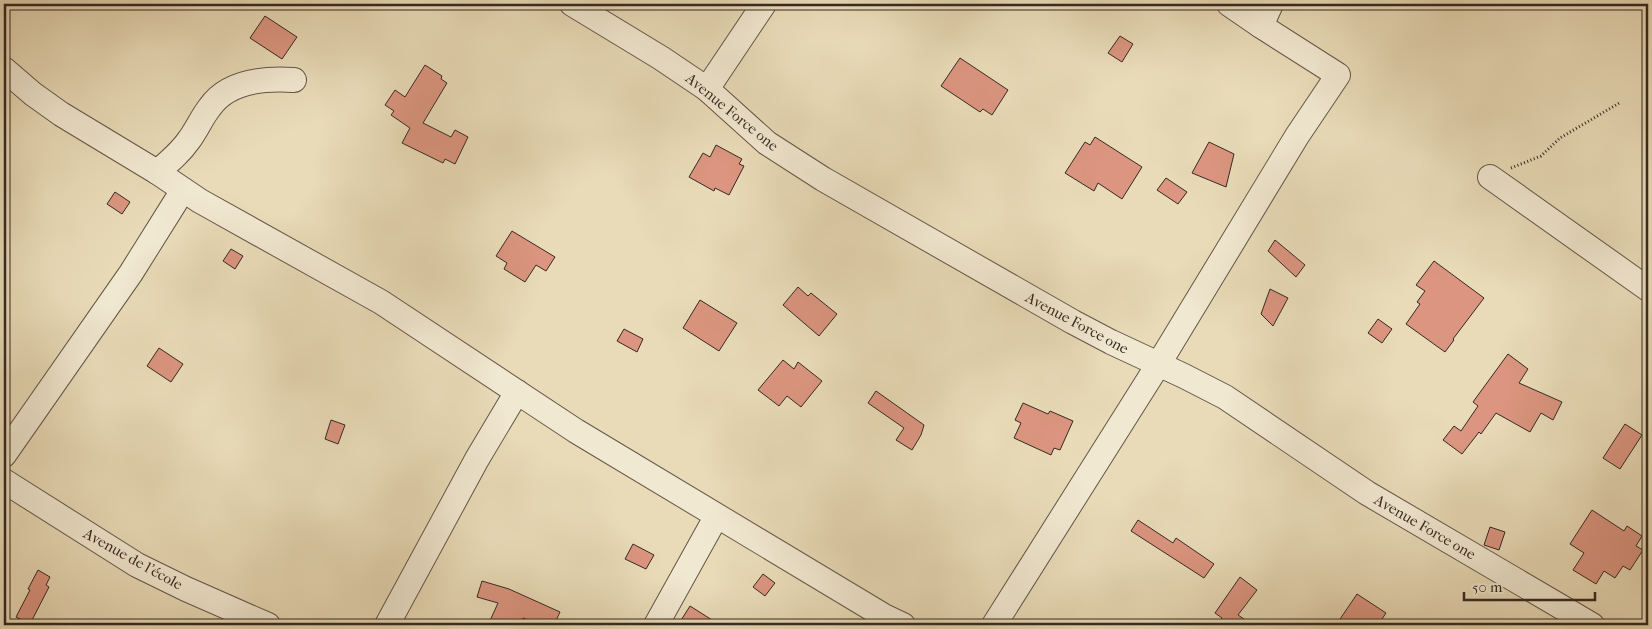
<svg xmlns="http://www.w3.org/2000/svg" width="1652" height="629" viewBox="0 0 1652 629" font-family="'IM FELL French Canon',serif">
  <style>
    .building { fill: #db9580; stroke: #362921 }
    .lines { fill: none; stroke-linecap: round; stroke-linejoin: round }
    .minor-casing { stroke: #635647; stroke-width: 26 }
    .path { stroke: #362921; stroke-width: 3; stroke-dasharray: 1 2.5; stroke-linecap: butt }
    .minor { stroke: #f1e8d1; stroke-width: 24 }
    .labels { text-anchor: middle; stroke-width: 4.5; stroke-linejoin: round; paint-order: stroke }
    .street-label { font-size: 15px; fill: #362921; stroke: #f1e8d1 }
  </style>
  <rect width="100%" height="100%" fill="#e9dbb8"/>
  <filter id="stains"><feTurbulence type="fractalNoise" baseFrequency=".004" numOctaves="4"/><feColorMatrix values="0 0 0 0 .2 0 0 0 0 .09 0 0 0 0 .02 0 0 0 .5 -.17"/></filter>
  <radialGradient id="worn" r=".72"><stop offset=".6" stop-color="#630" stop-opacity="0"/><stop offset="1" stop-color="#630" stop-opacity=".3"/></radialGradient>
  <g class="building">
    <path d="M 265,16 L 297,37 L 282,59 L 250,38 Z"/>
    <path d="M 1120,36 L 1133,44 L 1122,62 L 1108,53 Z"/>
    <path d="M 960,58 L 1008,90 L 992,115 L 983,109 L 980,112 L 941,86 Z"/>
    <path d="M 425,65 L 442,76 L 441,79 L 447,83 L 423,123 L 451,137 L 455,130 L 468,137 L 455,164 L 445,159 L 443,163 L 402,143 L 410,128 L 391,115 L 394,111 L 385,105 L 395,90 L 405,97 Z"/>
    <path d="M 1095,137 L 1142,167 L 1122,199 L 1098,183 L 1094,191 L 1065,173 L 1085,142 L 1090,145 Z"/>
    <path d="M 1209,142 L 1234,154 L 1226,187 L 1192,173 Z"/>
    <path d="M 716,145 L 742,159 L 739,164 L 744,166 L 729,195 L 715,188 L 714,191 L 689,177 L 703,153 L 710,157 Z"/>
    <path d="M 1166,178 L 1187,192 L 1178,204 L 1157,190 Z"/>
    <path d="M 115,192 L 130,202 L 122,214 L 107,204 Z"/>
    <path d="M 512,231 L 555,257 L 546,271 L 536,265 L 525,282 L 504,269 L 507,263 L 496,256 Z"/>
    <path d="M 1275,240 L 1305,265 L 1296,277 L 1268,251 Z"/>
    <path d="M 231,249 L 243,256 L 235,269 L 223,261 Z"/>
    <path d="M 1434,261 L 1484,298 L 1453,339 L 1454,340 L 1445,352 L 1406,324 L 1420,304 L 1417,302 L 1425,291 L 1416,285 Z"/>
    <path d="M 798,287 L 808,296 L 811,293 L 837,314 L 819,336 L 783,305 Z"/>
    <path d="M 1270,289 L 1288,298 L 1273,326 L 1261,314 Z"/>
    <path d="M 700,300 L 737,323 L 719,351 L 683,328 Z"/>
    <path d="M 1378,319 L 1392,329 L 1382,343 L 1368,333 Z"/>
    <path d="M 624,329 L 643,339 L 637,352 L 617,341 Z"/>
    <path d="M 159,348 L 183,364 L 171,382 L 147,366 Z"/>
    <path d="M 1508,354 L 1528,369 L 1519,383 L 1562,402 L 1553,420 L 1541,413 L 1530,432 L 1496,413 L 1481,434 L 1479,432 L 1462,454 L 1443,440 L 1454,426 L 1461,431 L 1478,406 L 1473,402 Z"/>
    <path d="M 783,360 L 794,369 L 798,362 L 822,381 L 801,407 L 787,396 L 779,406 L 758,390 Z"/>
    <path d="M 876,391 L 924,425 L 921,435 L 912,450 L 896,440 L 904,428 L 868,403 Z"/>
    <path d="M 1023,403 L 1048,414 L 1050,411 L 1073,421 L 1060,450 L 1054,448 L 1051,455 L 1014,438 L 1021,423 L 1015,420 Z"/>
    <path d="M 331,420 L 345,425 L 338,444 L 325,439 Z"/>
    <path d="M 1625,424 L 1642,435 L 1620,469 L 1603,458 Z"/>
    <path d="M 1592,510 L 1624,531 L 1627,526 L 1642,536 L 1636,546 L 1643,550 L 1630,570 L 1623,566 L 1615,578 L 1604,571 L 1596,584 L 1573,570 L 1584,553 L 1570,544 Z"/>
    <path d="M 1138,520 L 1173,543 L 1176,538 L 1214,564 L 1204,578 L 1131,531 Z"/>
    <path d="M 1490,527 L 1505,532 L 1499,550 L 1484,545 Z"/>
    <path d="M 633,544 L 654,555 L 646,569 L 625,559 Z"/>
    <path d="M 38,570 L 50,577 L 46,585 L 49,587 L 30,624 L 16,617 L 30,590 L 28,589 Z"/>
    <path d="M 763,574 L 775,583 L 765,596 L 753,587 Z"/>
    <path d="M 1240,577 L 1257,590 L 1238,615 L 1253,625 L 1217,625 L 1222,618 L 1215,613 Z"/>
    <path d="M 482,581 L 509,589 L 560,612 L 554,625 L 540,625 L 523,618 L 520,625 L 488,625 L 498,603 L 477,597 Z"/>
    <path d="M 1357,594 L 1386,613 L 1378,625 L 1336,625 Z"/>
    <path d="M 690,606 L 720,625 L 678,625 Z"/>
  </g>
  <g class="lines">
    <defs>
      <g id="minor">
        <path d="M 572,4 L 661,58 L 707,89 L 767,143 L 823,179 L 1073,322 L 1111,342 L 1184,376 L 1225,397 L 1367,493 L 1592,625"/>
        <path d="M 1261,26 L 1271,4"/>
        <path d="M 4,69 L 33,94 L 61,114 L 157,172 L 200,201 L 381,302 L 576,431 L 884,616 L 903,625"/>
        <path d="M 707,89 L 764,4"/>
        <path d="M 157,172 C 169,162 180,153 189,140 C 197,129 202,117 210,107 C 228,81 264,78 294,80"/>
        <path d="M 1490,177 L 1648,289"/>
        <path d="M 4,455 L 131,273 L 183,190"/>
        <path d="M 4,481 L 137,565 L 186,589 L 268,625"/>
        <path d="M 387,625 L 477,459 L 517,392"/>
        <path d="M 656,625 L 716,517"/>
        <path d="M 994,625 L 1158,365 L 1297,136 L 1338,75 L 1261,26 L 1229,4"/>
      </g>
    </defs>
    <use href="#minor" class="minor-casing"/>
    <path class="path" d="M 1511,168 L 1541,156 L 1560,138 L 1621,102"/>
    <use href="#minor" class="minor"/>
  </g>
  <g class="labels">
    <g class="street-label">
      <text transform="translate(732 112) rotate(39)" y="5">Avenue Force one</text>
      <text transform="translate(1077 323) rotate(28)" y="5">Avenue Force one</text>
      <text transform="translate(1425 527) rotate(30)" y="5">Avenue Force one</text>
      <text transform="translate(133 559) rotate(29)" y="5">Avenue de l'école</text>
    </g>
  </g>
  <rect width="1652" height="629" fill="none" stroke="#e9dbb8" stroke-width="20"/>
  <rect x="5" y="5" width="1642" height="619" fill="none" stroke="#362921" stroke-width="2.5"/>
  <rect x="10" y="10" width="1632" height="609" fill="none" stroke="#362921"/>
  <path d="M1464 592v8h131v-8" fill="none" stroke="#362921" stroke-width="2.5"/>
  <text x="1472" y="592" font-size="15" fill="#362921" stroke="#f1e8d1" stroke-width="4" paint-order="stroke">50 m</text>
  <rect width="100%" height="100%" filter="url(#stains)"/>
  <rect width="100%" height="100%" fill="url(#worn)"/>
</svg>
